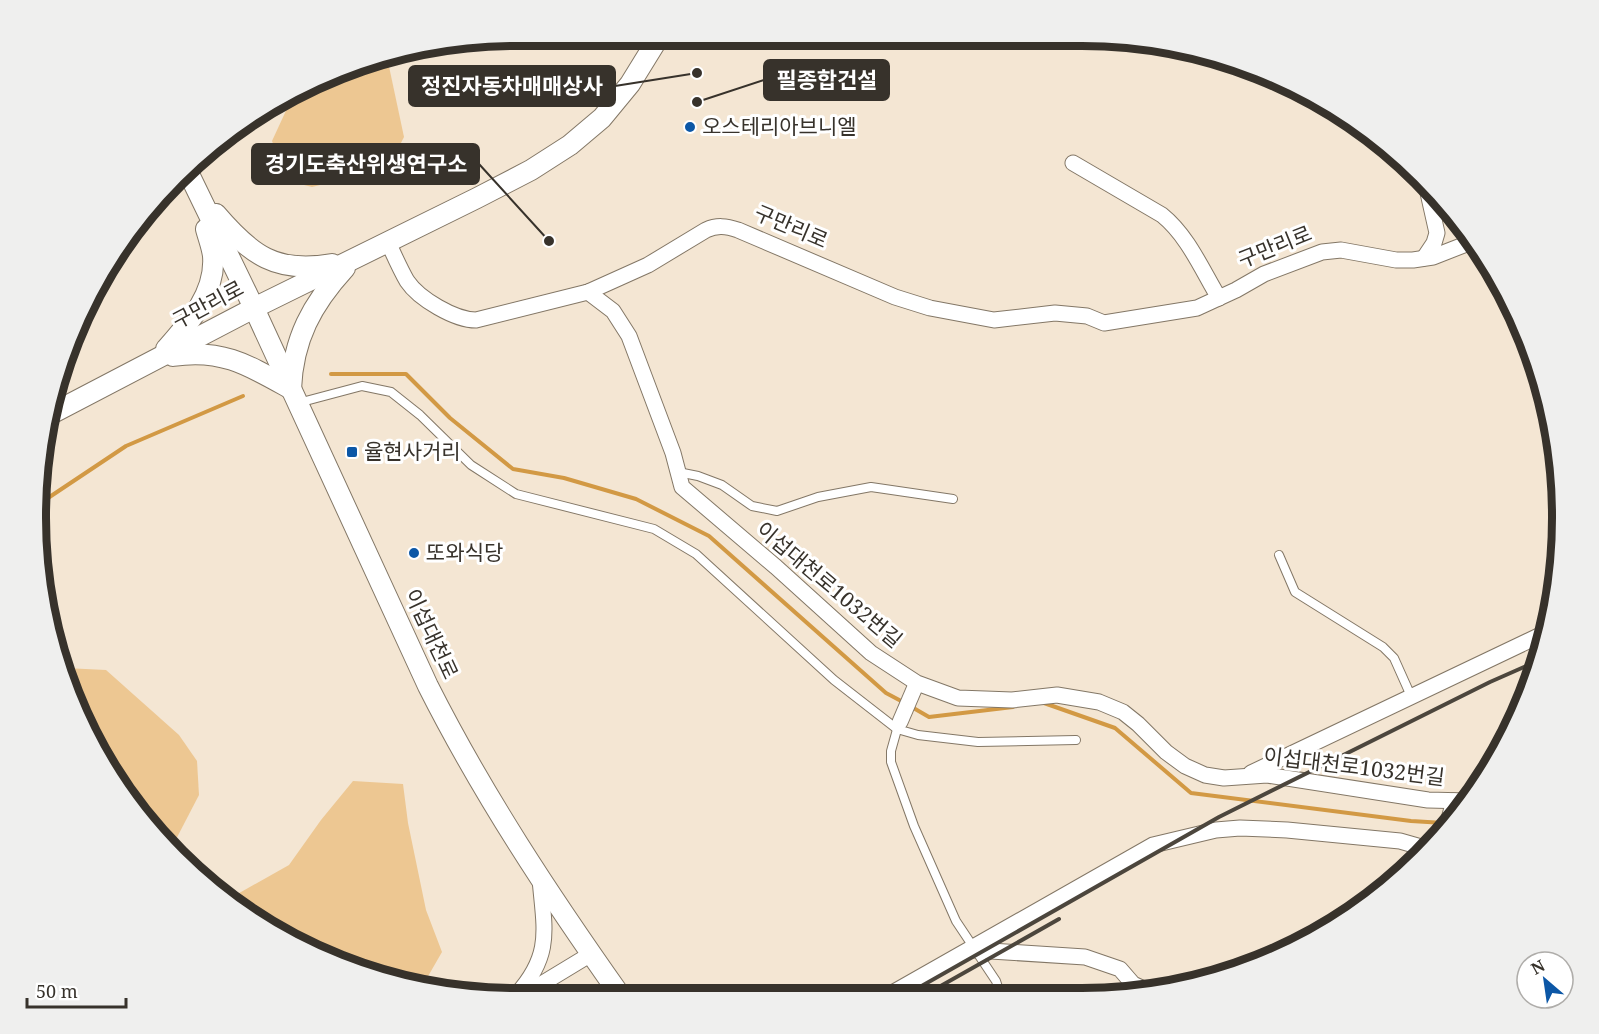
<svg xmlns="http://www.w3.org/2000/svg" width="1599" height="1034" viewBox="0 0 1599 1034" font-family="'Noto Serif','Noto Sans KR',serif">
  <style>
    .green { fill: #edc792 }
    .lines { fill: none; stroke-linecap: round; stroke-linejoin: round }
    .stream { stroke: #d29944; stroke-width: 4 }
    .service-casing { stroke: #837766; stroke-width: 10 }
    .minor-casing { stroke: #837766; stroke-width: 17 }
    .tertiary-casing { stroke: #837766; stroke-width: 22 }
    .service { stroke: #fff; stroke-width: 8 }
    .minor { stroke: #fff; stroke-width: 15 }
    .tertiary { stroke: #fff; stroke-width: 20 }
    .rail { stroke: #4c463d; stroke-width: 4 }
    .poi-dot { fill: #0c57a6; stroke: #fff; stroke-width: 2 }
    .labels { text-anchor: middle; stroke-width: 6; stroke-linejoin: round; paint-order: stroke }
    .poi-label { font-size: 21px; fill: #37322b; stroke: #fff; text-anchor: start }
    .street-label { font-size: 21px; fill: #37322b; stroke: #fff }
    .rim { fill: none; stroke: #37322b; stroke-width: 8 }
    .leader { fill: none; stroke: #37322b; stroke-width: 2 }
    .callout-dot { fill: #37322b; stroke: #fff; stroke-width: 2 }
    .callout { fill: #37322b; stroke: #37322b; stroke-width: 2 }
    .callout-label { font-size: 22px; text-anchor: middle; font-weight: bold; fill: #fff }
  </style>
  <rect width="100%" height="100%" fill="#f4e6d3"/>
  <g class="green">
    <path d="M 387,57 L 404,137 L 388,168 L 312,187 L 288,181 L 272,141 L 290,102 L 363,61 Z"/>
    <path d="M 65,668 L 106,670 L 179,735 L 197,761 L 199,795 L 172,847 L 117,784 Z"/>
    <path d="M 353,781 L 403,784 L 408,823 L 426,910 L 442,952 L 423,985 L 333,961 L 227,896 L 234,896 L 289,865 L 321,820 Z"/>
  </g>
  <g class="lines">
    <g class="stream">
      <path d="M 331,374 L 406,374 L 450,418 L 513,469 L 564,478 L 636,499 L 709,536 L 886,693 L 903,702"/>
      <path d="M 39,504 L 126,446 L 243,396"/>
      <path d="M 1044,703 L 1115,728 L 1191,793 L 1411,821 L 1444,823"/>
      <path d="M 910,706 L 929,717 L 1013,707"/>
    </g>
    <defs>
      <g id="service">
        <path d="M 298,403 L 362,386 L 391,392 L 420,415 L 471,465 L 516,494 L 654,529 L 696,554 L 834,680 L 897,729 L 918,735 L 978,742 L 1076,740"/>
        <path d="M 678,472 L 698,476 L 722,485 L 752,506 L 777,511 L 818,497 L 871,487 L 953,499"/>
        <path d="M 1279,555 L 1295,592 L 1383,647 L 1394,658 L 1411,696"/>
        <path d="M 898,726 L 891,751 L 891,762 L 914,826 L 956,921 L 996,981 L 1001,996"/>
      </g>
      <g id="minor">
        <path d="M 1073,163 L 1162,215 C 1188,236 1202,270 1219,298"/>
        <path d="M 388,242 C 394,255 400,269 407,281 C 419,299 455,320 476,320 L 588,292 L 648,265 L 706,230 C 717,225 726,226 738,230 L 895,297 L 930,308 L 994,320 L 1055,313 L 1087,316 L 1104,323 L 1197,308 L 1236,290 L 1264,274 L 1322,252 L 1341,250 L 1396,260 L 1413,260 L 1433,257 L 1474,241"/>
        <path d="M 1424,258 L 1434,243 L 1437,233 L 1426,184"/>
        <path d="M 588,292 L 613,311 L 629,336 L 673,453 L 682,487 L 776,567 L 871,653 L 917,683 L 958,698 L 1012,700 L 1057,695 L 1099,702 L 1123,712 L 1138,724 L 1166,752 L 1185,766 L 1205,775 L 1224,778 L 1267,775 L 1428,800 L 1467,801"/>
        <path d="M 900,722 L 915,687"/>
        <path d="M 1251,773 L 1547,632"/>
        <path d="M 1445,833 L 1454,801"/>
        <path d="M 975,950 L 1085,957 L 1120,969 L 1133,984 L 1148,991"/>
        <path d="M 517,994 C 553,954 544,928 540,879"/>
        <path d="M 525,994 L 591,954"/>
        <path d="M 887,996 L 1153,845 L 1216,830 L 1240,828 L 1287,830 L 1400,841 L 1428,849"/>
      </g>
      <g id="tertiary">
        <path d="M 189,174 L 254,308 L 428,686 C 483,795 550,896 620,995"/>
        <path d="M 216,214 C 251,255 276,274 332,264"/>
        <path d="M 166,349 C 189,323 216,293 213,256 C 212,247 208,237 206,229"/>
        <path d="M 173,356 C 222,348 250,366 291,389 C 293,339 312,304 345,268"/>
        <path d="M 51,414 L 254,308 L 477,198 L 531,170 L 570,145 L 602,118 L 630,84 L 659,37"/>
      </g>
    </defs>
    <use href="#service" class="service-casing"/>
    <use href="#minor" class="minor-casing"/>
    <use href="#tertiary" class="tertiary-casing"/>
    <use href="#service" class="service"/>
    <use href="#minor" class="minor"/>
    <use href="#tertiary" class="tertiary"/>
    <g class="rail">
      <path d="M 904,996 L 1219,817 L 1490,682 L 1540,660"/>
      <path d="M 923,996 L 1059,919"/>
    </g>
  </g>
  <g class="poi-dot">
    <circle cx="690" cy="127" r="6"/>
    <rect x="346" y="446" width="12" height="12" rx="3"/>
    <circle cx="414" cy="553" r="6"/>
  </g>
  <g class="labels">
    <g class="poi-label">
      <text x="702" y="134">오스테리아브니엘</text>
      <text x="364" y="459">율현사거리</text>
      <text x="426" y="560">또와식당</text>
    </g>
    <g class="street-label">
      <text transform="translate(791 227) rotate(23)" y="7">구만리로</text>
      <text transform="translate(1275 247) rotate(-22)" y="7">구만리로</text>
      <text transform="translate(208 305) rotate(-28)" y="7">구만리로</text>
      <text transform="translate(829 585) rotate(40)" y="7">이섭대천로1032번길</text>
      <text transform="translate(431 634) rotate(65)" y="7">이섭대천로</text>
      <text transform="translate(1354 767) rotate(7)" y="7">이섭대천로1032번길</text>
    </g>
  </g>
  <path d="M0 0H1599V1034H0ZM516 46H1082A470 470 0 0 1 1552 516V518A470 470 0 0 1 1082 988H516A470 470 0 0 1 46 518V516A470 470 0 0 1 516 46Z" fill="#efefee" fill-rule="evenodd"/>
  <path class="rim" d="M516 46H1082A470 470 0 0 1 1552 516V518A470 470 0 0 1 1082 988H516A470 470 0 0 1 46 518V516A470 470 0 0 1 516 46Z"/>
  <path class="leader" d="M697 102L764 80M697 73L615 86M549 241L479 164"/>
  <g class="callout-dot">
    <circle cx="697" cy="102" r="6"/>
    <circle cx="697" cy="73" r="6"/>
    <circle cx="549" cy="241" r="6"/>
  </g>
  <g class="callout">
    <rect x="764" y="60" width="125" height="40" rx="6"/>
    <rect x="409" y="66" width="206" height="40" rx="6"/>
    <rect x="252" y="144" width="227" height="40" rx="6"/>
  </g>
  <g class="callout-label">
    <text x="827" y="88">필종합건설</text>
    <text x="512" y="94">정진자동차매매상사</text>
    <text x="366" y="172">경기도축산위생연구소</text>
  </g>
  <g transform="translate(1545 980) rotate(331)"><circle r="28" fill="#ffffff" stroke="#afadaa" stroke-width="1.5"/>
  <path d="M0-4.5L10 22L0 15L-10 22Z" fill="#0c57a6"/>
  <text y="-9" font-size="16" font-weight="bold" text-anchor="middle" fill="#37322b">N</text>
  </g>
  <path d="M27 998v9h99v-9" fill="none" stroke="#37322b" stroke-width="3"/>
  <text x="36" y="998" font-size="18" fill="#37322b" stroke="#ffffff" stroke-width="4.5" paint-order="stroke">50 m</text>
</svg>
